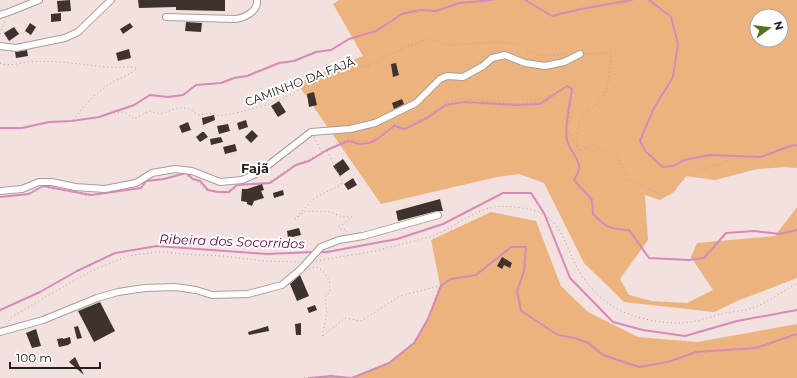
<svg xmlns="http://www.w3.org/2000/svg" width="797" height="378" viewBox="0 0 797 378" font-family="Montserrat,sans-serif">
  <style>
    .green { fill: #ecb37f; fill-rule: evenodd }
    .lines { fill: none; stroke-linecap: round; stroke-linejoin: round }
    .stream { stroke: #d889b8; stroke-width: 2 }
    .building { fill: #3e322d }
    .minor-casing { stroke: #ac9c9a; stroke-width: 8 }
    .path { stroke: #aea09e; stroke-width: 1; stroke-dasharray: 1 3; stroke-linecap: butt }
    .minor { stroke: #fff; stroke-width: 6 }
    .minor-bridge-casing { stroke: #ac9c9a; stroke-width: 8; stroke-linecap: butt }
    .minor-bridge { stroke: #fff; stroke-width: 6 }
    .labels { text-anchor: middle; stroke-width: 4; stroke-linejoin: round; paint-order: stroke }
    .street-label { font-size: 12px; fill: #272020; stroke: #fff }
    .neighbourhood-label { font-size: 13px; font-weight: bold; fill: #272020; stroke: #fff }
    .water-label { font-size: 13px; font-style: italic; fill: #610047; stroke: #fff }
  </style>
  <rect width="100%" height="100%" fill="#f3e1df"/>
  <g class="green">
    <path d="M 339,0 L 797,0 L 797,168 L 786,167 L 757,169 L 715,180 L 686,176 L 674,192 L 660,200 L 645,195 L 648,240 L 620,279 L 629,295 L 652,301 L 687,303 L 713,290 L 691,257 L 697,243 L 775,236 L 797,207 L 797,278 L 737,301 L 714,312 L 624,302 L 584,263 L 544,183 L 519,174 L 497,177 L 381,204 L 297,83 L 363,56 L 333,4 ZM 757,16 L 781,16 L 781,40 L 757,40 Z"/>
    <path d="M 491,212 L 536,221 L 561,286 L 588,312 L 638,337 L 697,342 L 797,324 L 797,378 L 304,378 L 331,376 L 352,378 L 389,363 L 414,343 L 428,318 L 440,285 L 431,240 Z"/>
  </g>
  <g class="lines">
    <g class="stream">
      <path d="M 525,0 L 552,16 L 581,9 L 632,0"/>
      <path d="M 649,0 L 671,17 L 678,44 L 673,77 L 654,108 L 640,141 L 646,152 L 663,167 L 673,166 L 684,160 L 710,155 L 761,157 L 790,146 L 797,145"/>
      <path d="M 0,128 L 22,128 L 49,122 L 72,121 L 99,117 L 134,105 L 150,95 L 168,97 L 183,95 L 196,85 L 221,83 L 234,78 L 247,76 L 279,63 L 294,61 L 316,52 L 331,50 L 349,39 L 376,31 L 402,14 L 420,10 L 436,11 L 459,3 L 492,0"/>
      <path d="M 0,197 L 29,194 L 43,186 L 91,195 L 141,188 L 146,181 L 164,179 L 186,173 L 193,179 L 200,181 L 208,190 L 218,192 L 229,192 L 237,185 L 270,183 L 296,165 L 309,161 L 327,150 L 348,141 L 360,144 L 369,143 L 376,140 L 394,126 L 405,129 L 427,118 L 446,105 L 465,102 L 516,105 L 540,104 L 567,86 L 572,89 C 570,104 564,126 567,140 C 569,150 581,161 579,168 C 579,172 576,176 574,180 L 592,200 L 593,214 C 607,228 609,229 629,230 L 649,258 L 689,260 L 704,258 L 726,233 L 754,231 L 780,234 L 797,230"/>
      <path d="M 319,252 L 327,252 L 397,239 L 443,224 L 503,193 L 531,193 L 544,213 L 570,278 L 613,322 L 643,330 L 685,336 L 737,321 L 797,310"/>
      <path d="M 0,310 L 40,292 L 77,271 L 115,253 L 157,246 L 267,254 L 314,252"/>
      <path d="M 309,378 L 331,376 L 351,378"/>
      <path d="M 352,378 L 389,363 L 414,343 L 428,319 L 441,286 L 451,279 L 476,275 L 511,247 L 526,247 L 524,271 L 517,291 L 521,311 L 558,335 L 575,338 L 588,343 L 603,355 L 639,367 L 668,362 L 696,352 L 756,348 L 797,334"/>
    </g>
  </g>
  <g class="building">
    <path d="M 70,0 L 71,11 L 58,12 L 57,1 Z"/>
    <path d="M 138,0 L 225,0 L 225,11 L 176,10 L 176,7 L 139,8 Z"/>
    <path d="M 61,13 L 61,21 L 51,22 L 51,14 Z"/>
    <path d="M 186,22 L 202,23 L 201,32 L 185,31 Z"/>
    <path d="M 30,23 L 36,27 L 31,35 L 25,31 Z"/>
    <path d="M 130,23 L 133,27 L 123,34 L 120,29 Z"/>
    <path d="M 14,27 L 19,34 L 9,41 L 4,33 Z"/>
    <path d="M 129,49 L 131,58 L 118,61 L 116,53 Z"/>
    <path d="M 27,50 L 28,56 L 16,58 L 15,52 Z"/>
    <path d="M 396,63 L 399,75 L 393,77 L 391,64 Z"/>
    <path d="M 314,92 L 317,105 L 309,107 L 307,94 Z"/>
    <path d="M 402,99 L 404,104 L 394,109 L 392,103 Z"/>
    <path d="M 279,101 L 286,112 L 278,117 L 271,106 Z"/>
    <path d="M 214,115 L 215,120 L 203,125 L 202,118 Z"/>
    <path d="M 246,120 L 248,127 L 239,130 L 237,123 Z"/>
    <path d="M 188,122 L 191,130 L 182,133 L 179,126 Z"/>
    <path d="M 228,124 L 230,131 L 219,134 L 217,126 Z"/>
    <path d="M 252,130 L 258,136 L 251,143 L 245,137 Z"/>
    <path d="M 202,132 L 204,132 L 208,137 L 200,142 L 196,137 Z"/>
    <path d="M 221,137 L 223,142 L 211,145 L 210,139 Z"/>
    <path d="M 235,144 L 237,151 L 225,154 L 223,147 Z"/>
    <path d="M 343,159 L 350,169 L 340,176 L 333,166 Z"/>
    <path d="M 353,178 L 357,185 L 348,190 L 344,184 Z"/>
    <path d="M 262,184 L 264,190 L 261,191 L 264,198 L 254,201 L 252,206 L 247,204 L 247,202 L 241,201 L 242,189 L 247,189 Z"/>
    <path d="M 283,190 L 284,195 L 274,198 L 273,193 Z"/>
    <path d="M 440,199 L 443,211 L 437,211 L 398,221 L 396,211 Z"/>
    <path d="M 299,228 L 301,235 L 288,238 L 287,231 Z"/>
    <path d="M 502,257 L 512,263 L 510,268 L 504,265 L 502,269 L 497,266 Z"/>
    <path d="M 300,275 L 309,296 L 297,301 L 290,284 Z"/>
    <path d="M 100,302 L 115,331 L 94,342 L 78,311 Z"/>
    <path d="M 315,305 L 317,310 L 309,313 L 307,308 Z"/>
    <path d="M 301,323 L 301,335 L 296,335 L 295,324 Z"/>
    <path d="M 78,326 L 82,338 L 77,339 L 74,327 Z"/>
    <path d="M 268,326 L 269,331 L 249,335 L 248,332 Z"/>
    <path d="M 36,329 L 41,346 L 32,348 L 26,333 Z"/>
    <path d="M 70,337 L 71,343 L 68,345 L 59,347 L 57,339 L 63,338 L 63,339 Z"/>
    <path d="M 75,357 L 84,375 L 69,362 Z"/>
  </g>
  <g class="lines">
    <defs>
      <g id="minor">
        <path d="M 0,15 L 9,12 L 39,0"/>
        <path d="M 166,17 L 235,19 C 244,18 258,12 257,0"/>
        <path d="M 0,46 L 16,48 L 65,38 L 78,32 L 111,0"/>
        <path d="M 0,191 L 22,189 L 39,182 L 52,182 L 75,187 L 105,189 L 136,183 L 152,173 L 175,169 L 192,171 L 220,182 L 242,180 L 258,173 L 311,132 L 350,129 L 375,123 L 416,103 L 440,79 L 447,76 L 463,77 L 483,66 L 492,58 L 505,55 L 525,63 L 545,66 L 564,62 L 580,54"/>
        <path d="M 321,247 L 339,240 L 363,236 L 438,215"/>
        <path d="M 0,332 L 43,320 L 97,298 L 118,292 L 145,288 L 175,287 L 196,290 L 212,295 L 248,294 L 282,285 L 301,269"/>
      </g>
    </defs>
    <use href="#minor" class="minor-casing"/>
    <g class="path">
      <path d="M 533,5 L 534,0"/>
      <path d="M 0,34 L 5,20"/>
      <path d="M 527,50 C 544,59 549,56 567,53"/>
      <path d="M 586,54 L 611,53 C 610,65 609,89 602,99 C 598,104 590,108 585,113 C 577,121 575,141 579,151 L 593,145 L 618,158 L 628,180 L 661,194 L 697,171 L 711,166 L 723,164 L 733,156"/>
      <path d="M 0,63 C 8,67 19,63 28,62 C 56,60 78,64 105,67 C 116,68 126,66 137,68 C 129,76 119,78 110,84 C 94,93 83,108 72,121"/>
      <path d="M 110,113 L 124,112 L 134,119 L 149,111 L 160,114 L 178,108 L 188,108 L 198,115 L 211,113 L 220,116 L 240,112 L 266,105 L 286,97 L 310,84 L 334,77 L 368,65 L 410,45 L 420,43 L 427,38 L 448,45 L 502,42 L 520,45"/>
      <path d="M 314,137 L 322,152"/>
      <path d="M 327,151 L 342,180 L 341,185 L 328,191 L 312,200 L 295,219 L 306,211 L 331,212 L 342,217 L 352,217 L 345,223 L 339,226 L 340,229 L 347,230 L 346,232"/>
      <path d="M 187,176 L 197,181 L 205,190 L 226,192 L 232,187"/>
      <path d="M 151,181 L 175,176"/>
      <path d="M 247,185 L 267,183 L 293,166 L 322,153 L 338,143 L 348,139 L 360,141 L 368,141 L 375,137 L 393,124 L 405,126 L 427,116 L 446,103 L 464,99 L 515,104 L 539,102 L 569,85 L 573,89 L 567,130 L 577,147"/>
      <path d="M 48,188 L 54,189"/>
      <path d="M 81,194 L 88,196 L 96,195"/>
      <path d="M 316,261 L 375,251 L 430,237 C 460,226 478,202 514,207 C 524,208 538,210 546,216 C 567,231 569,260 585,280 C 592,290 601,299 611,305 C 629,317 656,323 678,323 C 694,323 710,317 725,313 C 735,311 746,311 755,307 C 770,301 783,291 797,283"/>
      <path d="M 309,269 L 317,267 C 328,274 330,280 330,292 L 325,296 L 327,313 L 322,337 L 345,318 L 361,321 L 400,296 L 439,286"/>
      <path d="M 6,324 L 12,317 L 35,303 L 91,271 L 128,256 L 156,252 L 166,252 L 180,254 L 223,256 L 263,261 L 299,262"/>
      <path d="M 304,378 L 331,376 L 352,378 L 389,363 L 414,343 L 428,318 L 440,285 L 451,279 L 476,275 L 511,247 L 526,247 L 524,271 L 518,291 L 522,311 L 558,335 L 575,338 L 589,342 L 603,354"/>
    </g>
    <use href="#minor" class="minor"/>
    <defs>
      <path id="minor-bridge" d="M 301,269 L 321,247"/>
    </defs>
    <use href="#minor-bridge" class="minor-bridge-casing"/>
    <use href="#minor-bridge" class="minor-bridge"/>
  </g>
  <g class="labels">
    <g class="street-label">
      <text transform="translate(300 82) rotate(-21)" y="4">CAMINHO DA FAJÃ</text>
    </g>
    <g class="neighbourhood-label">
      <text x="255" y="173">Fajã</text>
    </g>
    <g class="water-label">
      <text transform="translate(232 241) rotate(2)" y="5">Ribeira dos Socorridos</text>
    </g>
  </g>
  <g transform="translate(769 28) rotate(75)"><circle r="19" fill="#ffffff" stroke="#a9a6a6"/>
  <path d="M0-3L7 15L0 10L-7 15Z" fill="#596f1f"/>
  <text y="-6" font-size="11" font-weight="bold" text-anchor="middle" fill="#272020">N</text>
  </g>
  <path d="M10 362v6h90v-6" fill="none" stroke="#272020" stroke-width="2"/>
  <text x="16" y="362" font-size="12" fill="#272020" stroke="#ffffff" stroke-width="3" paint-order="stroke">100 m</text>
</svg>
